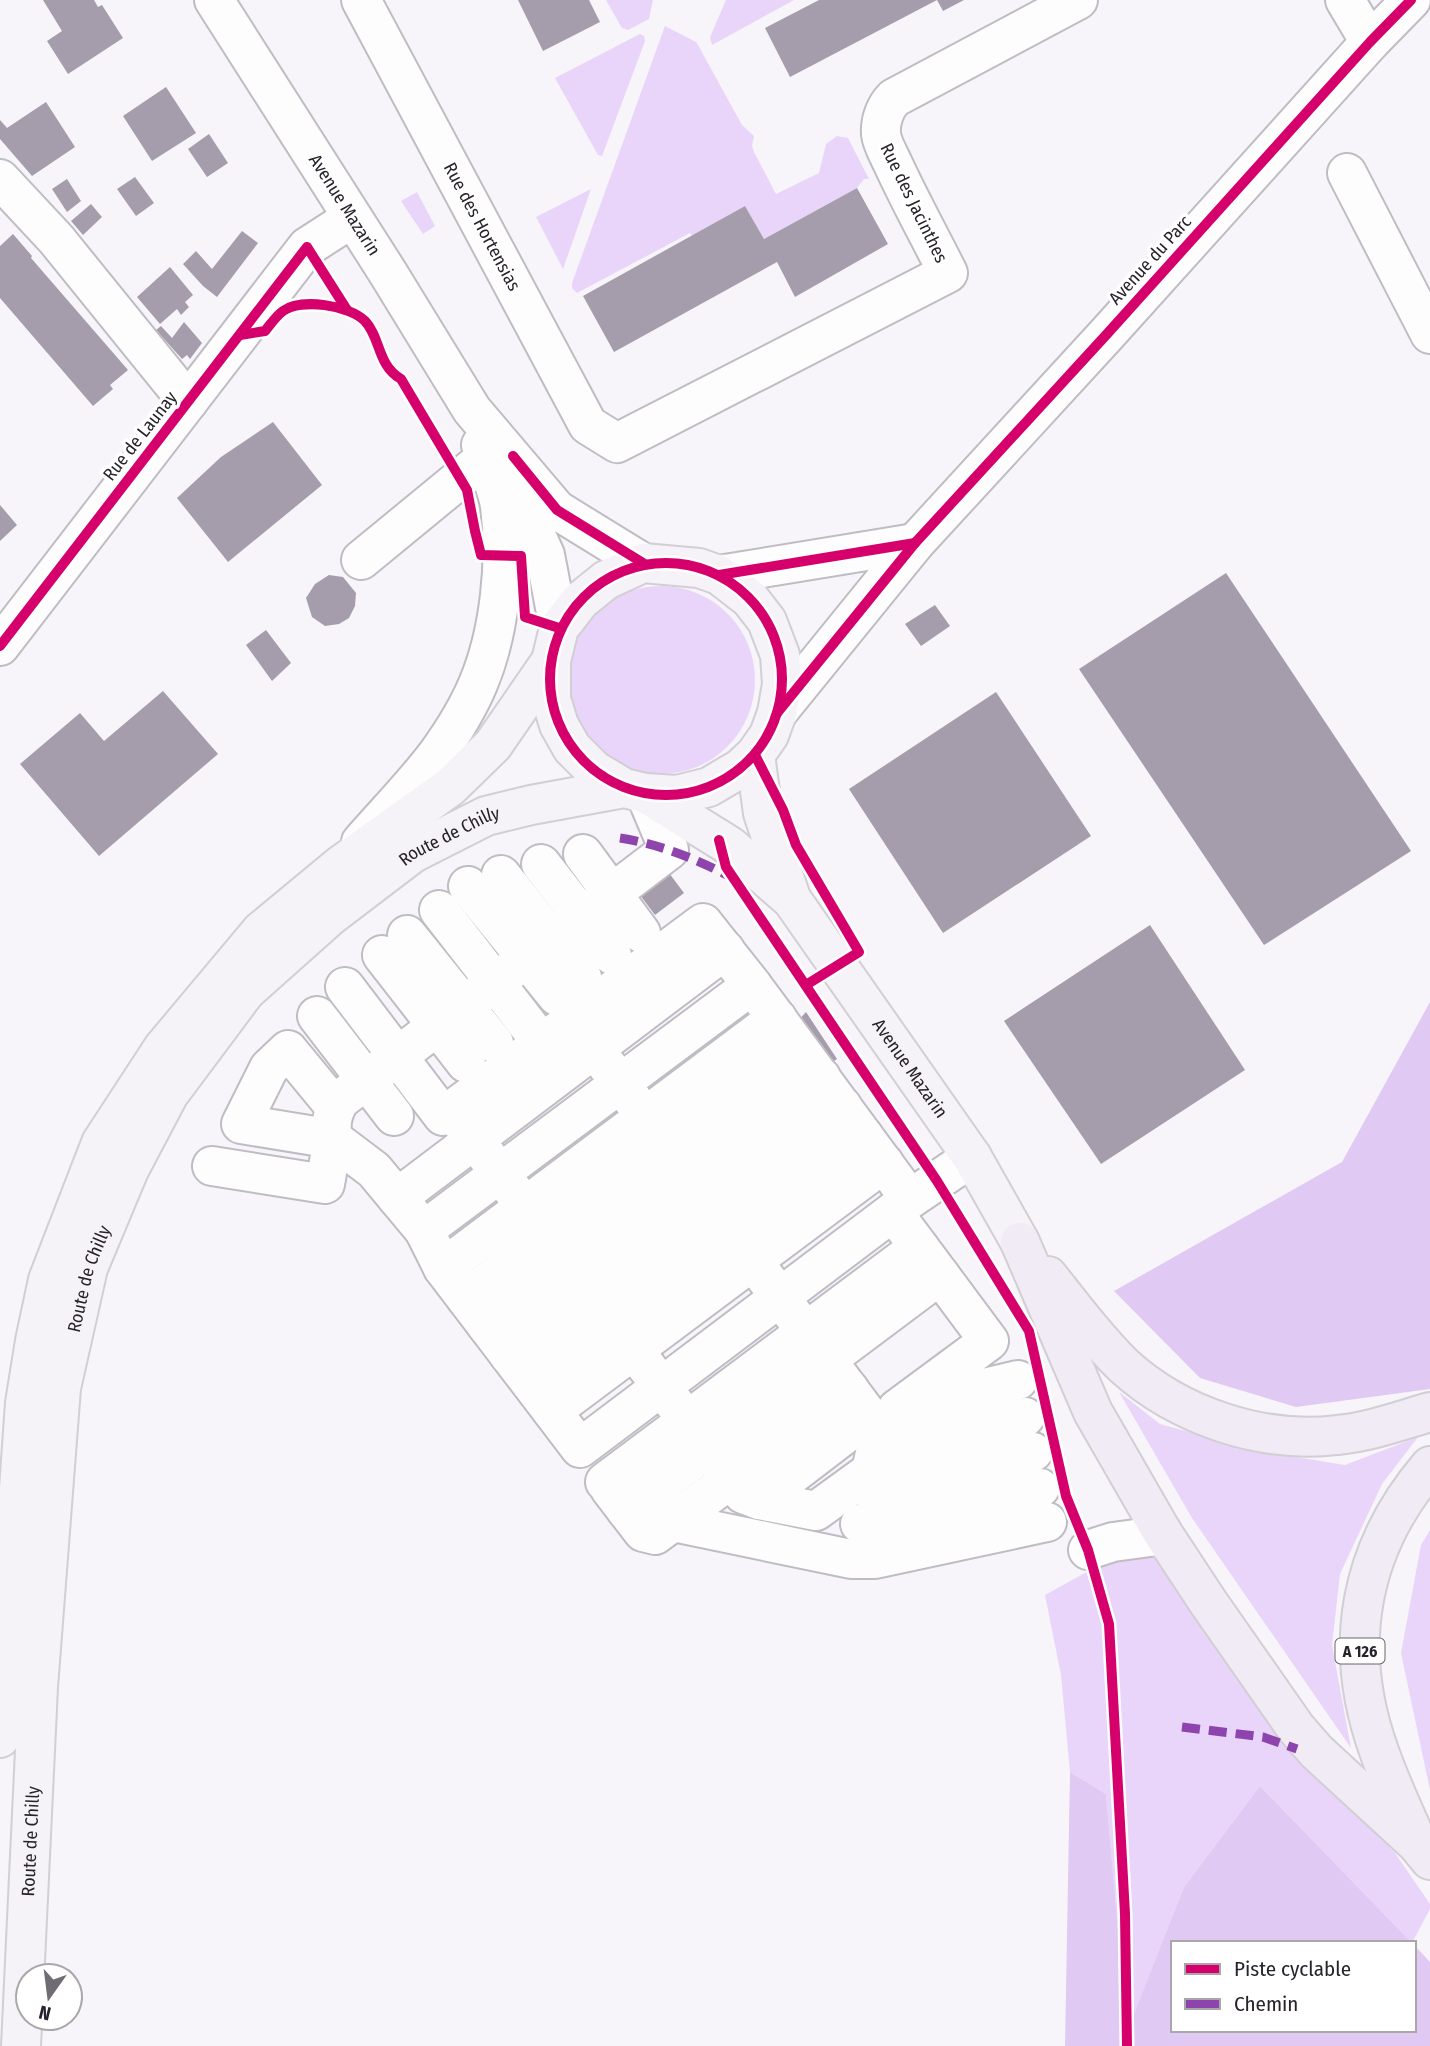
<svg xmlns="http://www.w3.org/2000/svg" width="1430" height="2046" viewBox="0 0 1430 2046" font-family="'Fira Sans Condensed',sans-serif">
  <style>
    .green { fill: #e9d5fa }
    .forest { fill: #e0c9f3 }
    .building { fill: #a59dab }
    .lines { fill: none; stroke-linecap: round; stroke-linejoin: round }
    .minor-casing { stroke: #c0bcc4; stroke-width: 42 }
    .major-casing { stroke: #d1cfd3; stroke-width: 42 }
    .highway-casing { stroke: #d1cfd3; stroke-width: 42 }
    .minor { stroke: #fefdfe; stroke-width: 38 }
    .major { stroke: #f5f2f8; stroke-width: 38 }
    .highway { stroke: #f0ebf4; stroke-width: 38 }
    .quiet { stroke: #8e44ad; stroke-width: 9; stroke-dasharray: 18 9; stroke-linecap: butt }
    .cycleway-casing { stroke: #fff; stroke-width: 15 }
    .cycleway { stroke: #d6006c; stroke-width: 10 }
    .labels { text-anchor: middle; stroke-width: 7; stroke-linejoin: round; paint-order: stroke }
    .shield { fill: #fff; stroke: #68646b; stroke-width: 2 }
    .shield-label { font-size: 16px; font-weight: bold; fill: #27222b }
    .street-label { font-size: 18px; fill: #27222b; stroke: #fff }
  </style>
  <rect width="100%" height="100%" fill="#f7f4fa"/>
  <g class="green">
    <path d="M 606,0 L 653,0 L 649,19 L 628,30 L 622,28 Z"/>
    <path d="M 726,0 L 794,0 L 712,45 L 710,37 Z"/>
    <path d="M 665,26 L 696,42 L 698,45 L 742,125 L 754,136 L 752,146 L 754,152 L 776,194 L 819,173 L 826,144 L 837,136 L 848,138 L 869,179 L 864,179 L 857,188 L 764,239 L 745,206 L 692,236 L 690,233 L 577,293 L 572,288 L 572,283 Z"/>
    <path d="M 640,34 L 644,36 L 645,41 L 602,156 L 598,155 L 555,78 Z"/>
    <path d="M 591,189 L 563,269 L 536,217 Z"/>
    <path d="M 417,192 L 435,226 L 423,234 L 401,201 Z"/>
    <circle cx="661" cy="680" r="94"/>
    <path d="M 1119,1392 L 1160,1424 L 1259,1451 L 1345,1465 L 1418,1437 L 1382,1484 L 1340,1574 L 1332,1645 L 1351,1748 L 1192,1518 Z"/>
    <path d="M 1430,1530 L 1430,1790 L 1401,1653 L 1421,1545 Z"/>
    <path d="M 1150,1537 L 1297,1749 L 1395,1853 L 1430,1904 L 1430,1909 L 1412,1943 L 1260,1786 L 1184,1887 L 1127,2034 L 1106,1794 L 1070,1772 L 1061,1675 L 1045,1595 Z"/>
  </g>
  <g class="forest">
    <path d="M 1430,1002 L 1430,1389 L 1296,1407 L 1200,1378 L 1114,1291 L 1342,1162 Z"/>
    <path d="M 1070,1772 L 1106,1794 L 1127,2032 L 1184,1887 L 1260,1786 L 1412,1943 L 1173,1943 L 1173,2030 L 1414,2030 L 1414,1945 L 1430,1962 L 1430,2046 L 1065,2046 Z"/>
  </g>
  <g class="building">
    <path d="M 43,0 L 94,0 L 98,7 L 102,5 L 123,38 L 68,74 L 47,41 L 62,31 Z"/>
    <path d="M 518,0 L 589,0 L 600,22 L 543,51 Z"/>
    <path d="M 819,0 L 937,0 L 790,77 L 765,28 Z"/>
    <path d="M 937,0 L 964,0 L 943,11 Z"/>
    <path d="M 166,87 L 196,133 L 152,161 L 123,116 Z"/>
    <path d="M 46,102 L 75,147 L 32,176 L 0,139 L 0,120 L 7,128 Z"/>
    <path d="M 209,134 L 228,163 L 207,177 L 188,149 Z"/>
    <path d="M 135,177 L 154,203 L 136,216 L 117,189 Z"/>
    <path d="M 67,179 L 81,201 L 67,212 L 52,189 Z"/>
    <path d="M 857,188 L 888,244 L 795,297 L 777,262 L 614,352 L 583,296 L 745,206 L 764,239 Z"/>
    <path d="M 91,204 L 102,217 L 83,235 L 71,221 Z"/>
    <path d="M 242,231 L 258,243 L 217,297 L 203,286 L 183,264 L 196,251 L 212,269 Z"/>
    <path d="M 13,234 L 32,256 L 31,258 L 128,370 L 110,385 L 113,389 L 93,406 L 0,298 L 0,246 Z"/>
    <path d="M 170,267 L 193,295 L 185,302 L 189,307 L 181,315 L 177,309 L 160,324 L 137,297 Z"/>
    <path d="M 184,322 L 202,343 L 190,359 L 187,355 L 182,359 L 156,330 L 161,326 L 172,338 Z"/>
    <path d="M 273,422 L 322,485 L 228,562 L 177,498 L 221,457 Z"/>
    <path d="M 0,505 L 17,525 L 0,541 Z"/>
    <path d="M 1226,573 L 1411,851 L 1264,945 L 1079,669 Z"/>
    <path d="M 329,575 L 343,577 L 356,593 L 355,606 L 349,618 L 339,624 L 325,626 L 312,617 L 306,598 L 315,584 Z"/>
    <path d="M 935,605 L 950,626 L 921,646 L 905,624 Z"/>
    <path d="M 266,630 L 291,663 L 272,681 L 246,645 Z"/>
    <path d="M 163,691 L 218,754 L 99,856 L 20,764 L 80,713 L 104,741 Z"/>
    <path d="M 996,692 L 1091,836 L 943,933 L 849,789 Z"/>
    <path d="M 663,865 L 684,893 L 655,915 L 634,887 Z"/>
    <path d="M 1150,925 L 1245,1070 L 1101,1164 L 1004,1021 Z"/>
    <path d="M 806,1012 L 837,1059 L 823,1068 L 795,1024 Z"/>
  </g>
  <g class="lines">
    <defs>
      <g id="minor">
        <path id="s1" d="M 214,0 L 388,273 L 472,410 L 557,510 L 643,563"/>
        <path id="s2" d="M 361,0 L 588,425 L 617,443 L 948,273 C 930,237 910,201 893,164 C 889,155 882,144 881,134 C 880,121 885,107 894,98 L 1078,0"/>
        <path d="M 1345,0 L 1370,42"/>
        <path d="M 1347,173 L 1430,334"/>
        <path d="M 0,179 L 56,239 L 188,402"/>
        <path d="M 499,473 L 531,524 L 545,555 L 559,628"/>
        <path d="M 361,560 L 484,459"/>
        <path d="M 719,575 L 915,543"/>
        <path d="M 0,646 L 307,247 L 352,218"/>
        <path d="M 777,713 L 915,543 L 1107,334 L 1370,42 L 1411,0"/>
        <path d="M 361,842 C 387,812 415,784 438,753 C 453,732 468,708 478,684 C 500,632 507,561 500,506 C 497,485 485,466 481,445"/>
        <path d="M 583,854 L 641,933"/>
        <path d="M 541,864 L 612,955"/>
        <path d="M 501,875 L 582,977"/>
        <path d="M 468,886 L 557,996"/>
        <path d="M 439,910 L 542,1043"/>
        <path d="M 407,935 L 494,1043"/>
        <path d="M 382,955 L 466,1063"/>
        <path d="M 345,987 L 443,1116 L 452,1110"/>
        <path d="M 317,1016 L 394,1116"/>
        <path d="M 573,1020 L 880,1431 L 871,1471 L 816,1511 L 759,1500 L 743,1494 L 452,1110 L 703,923 L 752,985"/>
        <path d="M 212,1166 L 325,1184 L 333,1139 L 241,1124 L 269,1068 L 288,1050 L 335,1107"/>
        <path d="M 397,1198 L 725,950"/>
        <path d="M 910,1199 L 752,985 L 424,1230 L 443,1268 L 580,1448 L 910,1199 L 972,1157"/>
        <path d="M 893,1212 L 989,1341 L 897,1409 L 1018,1380"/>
        <path d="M 424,1230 L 374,1170 L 333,1139 C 330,1124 332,1113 340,1100 L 669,850 L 645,793"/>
        <path d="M 443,1268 L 777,1018"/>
        <path d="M 466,1298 L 798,1048"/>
        <path d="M 487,1326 L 821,1077"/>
        <path d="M 509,1355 L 842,1106"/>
        <path d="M 531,1383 L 863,1135"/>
        <path d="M 552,1411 L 884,1163"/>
        <path d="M 876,1449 L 1025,1417"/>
        <path d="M 729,1477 L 849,1389"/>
        <path d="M 605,1482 L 919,1247"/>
        <path d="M 867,1488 L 1033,1452"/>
        <path d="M 610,1489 L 643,1532 L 655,1535 L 731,1479"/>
        <path d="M 759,1500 L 869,1416"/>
        <path d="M 626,1510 L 940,1275"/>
        <path d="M 673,1522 L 851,1559 L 875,1559 L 1047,1522"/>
        <path d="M 860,1524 L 1040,1488"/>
        <path d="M 1088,1550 L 1113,1542 L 1150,1537 L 1162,1532"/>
      </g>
      <g id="major">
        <path d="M 755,755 L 763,813 L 791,898"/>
        <path id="s3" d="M 645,793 L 730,846 L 792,900 L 972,1157 L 1020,1242"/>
        <path d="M 0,1738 L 10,1617 L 25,1403 L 35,1341 L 48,1280 L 101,1143 L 163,1048 L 261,931 L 342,864 L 450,787 L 493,745 L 551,661"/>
        <path id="s4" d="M 21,2046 L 38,1687 L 61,1388 L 88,1268 L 129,1170 L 169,1094 L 246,991 L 329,917 L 413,853 L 486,816 L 531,805 L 624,788 L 645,793 L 677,795 L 709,787 L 741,768 L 755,755 L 769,735 L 777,713 L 782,684 L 780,655 L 767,621 L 750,599 L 719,575 L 699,568 L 643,563 L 606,580 L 580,601 L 559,628 L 551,661 L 551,699 L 559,725 L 572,748 L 594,770 L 624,788"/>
      </g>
      <g id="highway">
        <path d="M 1020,1242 L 1093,1412 L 1162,1532 L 1208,1602 L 1296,1728 L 1317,1752 L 1417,1844 L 1430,1860"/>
        <path d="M 1048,1276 C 1072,1306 1096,1339 1124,1366 C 1179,1416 1262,1444 1337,1435 C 1369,1432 1399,1421 1430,1412"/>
        <path d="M 1414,1835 C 1402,1808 1389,1780 1379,1751 C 1342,1648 1358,1550 1430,1466"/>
      </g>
    </defs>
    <use href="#minor" class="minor-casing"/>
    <use href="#major" class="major-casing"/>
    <use href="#highway" class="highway-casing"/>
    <use href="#minor" class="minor"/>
    <use href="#major" class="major"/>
    <use href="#highway" class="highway"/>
    <g class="quiet">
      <path d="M 620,838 C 659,844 694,858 729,876"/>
      <path d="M 1182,1727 L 1263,1737 L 1297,1749"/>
    </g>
    <defs>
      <g id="cycleway">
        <path d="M 240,335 L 265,331 C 270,325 276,316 283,311 C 301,298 349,305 365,321 C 381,338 377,365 401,379 L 467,490 L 475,531 L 481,555 L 521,556 L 525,617 L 559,628"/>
        <path d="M 513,456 L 557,510 L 643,563"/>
        <circle cx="666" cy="679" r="116"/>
        <path d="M 719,575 L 915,543"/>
        <path d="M 0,646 L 307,247 L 347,310"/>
        <path d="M 777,713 L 915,543 L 1107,334 L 1370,42 L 1411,0"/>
        <path d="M 755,755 L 783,810 L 796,845 L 859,952 L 806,985"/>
        <path d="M 719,840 L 726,867 L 937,1181 L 1029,1331 L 1066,1496 L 1088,1550 L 1109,1624 L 1125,1914 L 1127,2046"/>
      </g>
    </defs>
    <use href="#cycleway" class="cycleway-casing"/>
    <use href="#cycleway" class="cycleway"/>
  </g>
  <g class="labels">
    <rect class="shield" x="1335.5" y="1638.5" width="49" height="25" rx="5"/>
    <g class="shield-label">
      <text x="1360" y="1657">A 126</text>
    </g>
    <g class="street-label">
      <text transform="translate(914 203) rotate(64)" y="6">Rue des Jacinthes</text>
      <text dy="6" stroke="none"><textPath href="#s1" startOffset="243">Avenue Mazarin</textPath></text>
      <text dy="6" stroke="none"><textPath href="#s2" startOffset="257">Rue des Hortensias</textPath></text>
      <text transform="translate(1150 260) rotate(-48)" y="6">Avenue du Parc</text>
      <text transform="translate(140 436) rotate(-52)" y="6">Rue de Launay</text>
      <text dy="6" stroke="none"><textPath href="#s4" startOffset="1360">Route de Chilly</textPath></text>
      <text dy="6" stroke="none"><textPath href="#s3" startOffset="388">Avenue Mazarin</textPath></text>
      <text dy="6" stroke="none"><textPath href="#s4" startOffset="772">Route de Chilly</textPath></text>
      <text dy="6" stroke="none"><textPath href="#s4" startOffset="205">Route de Chilly</textPath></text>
    </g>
  </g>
  <rect x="1171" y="1941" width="245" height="91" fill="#ffffff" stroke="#a9a7aa" stroke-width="2"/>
  <rect x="1185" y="1964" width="35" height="10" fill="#d6006c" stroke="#a9a7aa" stroke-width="2"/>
  <text x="1234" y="1976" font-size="21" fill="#27222b">Piste cyclable</text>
  <rect x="1185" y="1999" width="35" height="10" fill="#8e44ad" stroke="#a9a7aa" stroke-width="2"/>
  <text x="1234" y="2011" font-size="21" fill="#27222b">Chemin</text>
  <g transform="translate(49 1997) rotate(194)"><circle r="33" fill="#ffffff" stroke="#a9a7aa" stroke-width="2"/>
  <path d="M0-5L12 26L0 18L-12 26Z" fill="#706c73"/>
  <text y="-10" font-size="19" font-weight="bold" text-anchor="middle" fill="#27222b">N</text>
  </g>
</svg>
